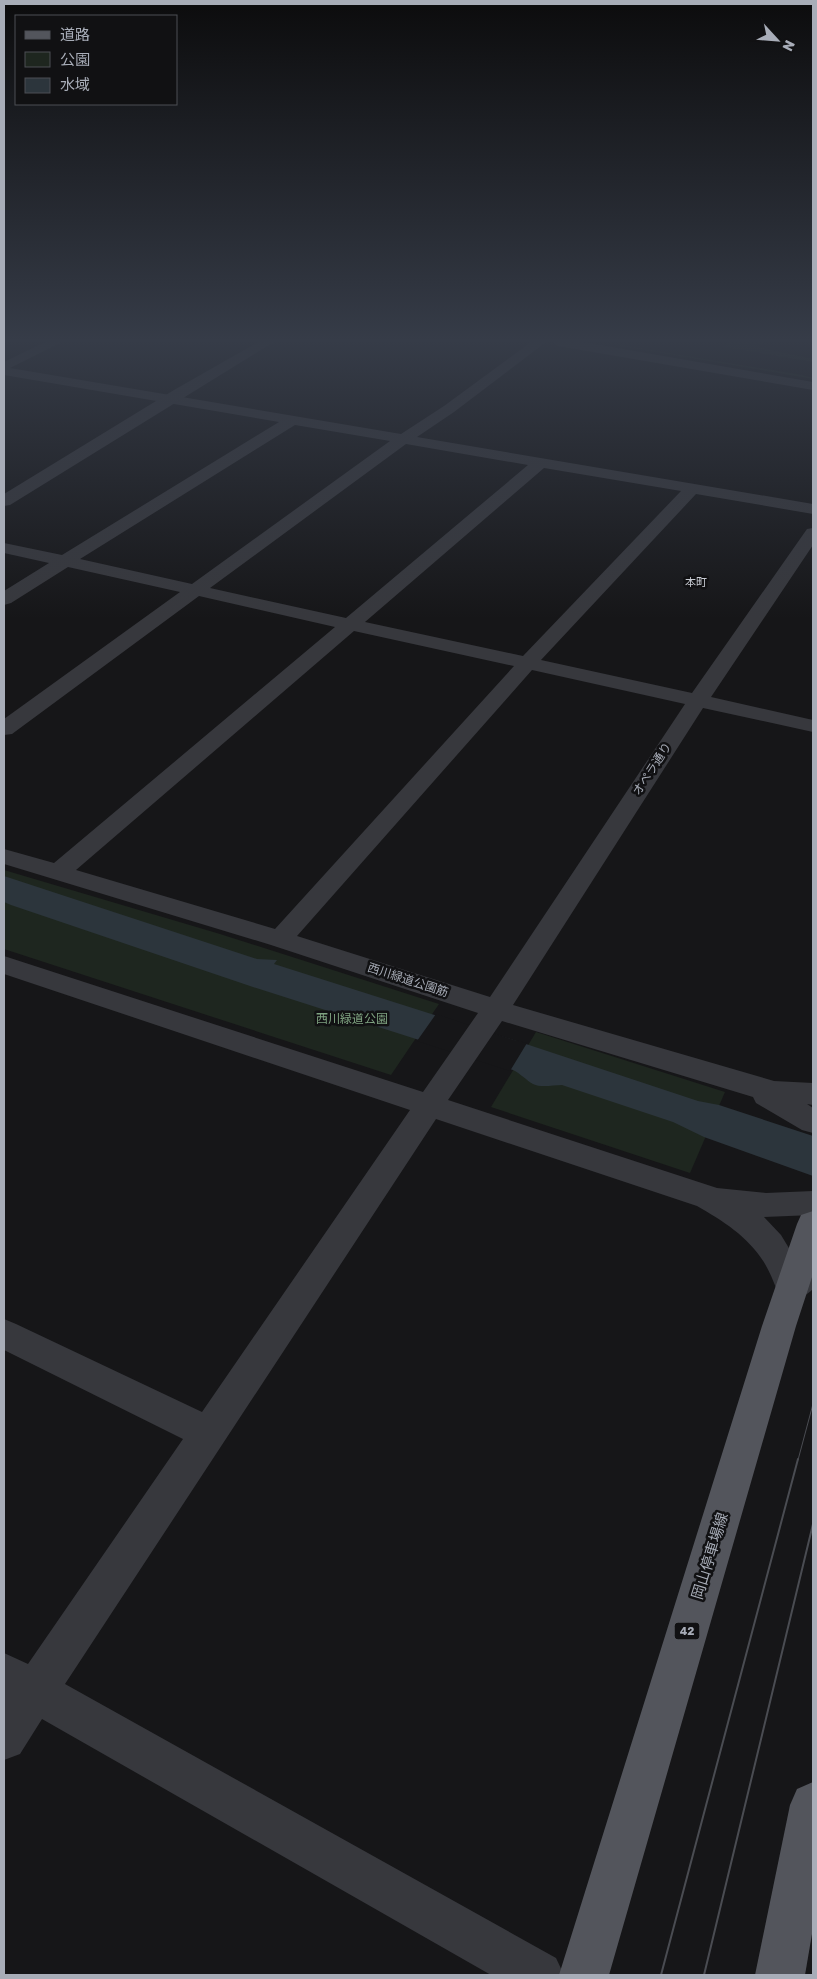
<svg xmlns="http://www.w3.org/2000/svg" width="817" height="1979" viewBox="0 0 817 1979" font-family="Rubik,'Noto Sans JP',sans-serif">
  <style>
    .green { fill: #1e261f }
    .water { fill: #2c353c }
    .pier { fill: #161618 }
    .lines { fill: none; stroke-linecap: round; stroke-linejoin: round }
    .minor { fill: #37383d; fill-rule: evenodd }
    .tertiary { fill: #37383d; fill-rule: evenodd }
    .primary { fill: #53555c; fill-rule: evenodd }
    .tram-far1 { stroke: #4a4c52; stroke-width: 1 }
    .tram { stroke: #4a4c52; stroke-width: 2 }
    .labels { text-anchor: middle; stroke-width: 5; stroke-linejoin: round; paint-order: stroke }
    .far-neighbourhood-label { font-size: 11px; fill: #c9ccd4; stroke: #111113 }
    .shield { fill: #111113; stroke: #7b7e86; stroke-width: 1 }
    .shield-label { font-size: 11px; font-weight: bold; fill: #a8adb8 }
    .street-label { font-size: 12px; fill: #a8adb8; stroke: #111113 }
    .park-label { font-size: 12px; fill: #7fa381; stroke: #111113 }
    .near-street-label { font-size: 15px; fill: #a8adb8; stroke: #111113 }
  </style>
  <rect width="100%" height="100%" fill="#161618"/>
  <g class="green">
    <path d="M 729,342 L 764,342 L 757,347 L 813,359 L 813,362 L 723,347 Z"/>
    <path d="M 621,345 L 802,375 L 813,378 L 813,379 L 620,346 Z"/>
    <path d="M 4,870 L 220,934 L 439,1004 L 391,1075 L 4,949 Z"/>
    <path d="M 536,1032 L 725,1092 L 690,1173 L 491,1107 Z"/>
  </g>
  <path class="water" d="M 4,876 L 257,959 L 277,960 L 274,964 L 529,1045 L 698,1101 L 719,1105 L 813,1136 L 813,1176 L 704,1137 L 673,1122 L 562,1085 C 553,1085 541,1088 533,1084 C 526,1080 521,1074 513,1070 L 250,986 L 11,905 L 4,902 Z"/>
  <path class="pier" d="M 436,1014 L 514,1040 L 527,1043 L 510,1071 L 417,1041 Z"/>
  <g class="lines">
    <path class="minor" d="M 531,342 L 546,342 L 454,412 L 417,437 L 813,504 L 813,514 L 696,494 L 541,660 L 692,693 L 807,529 L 813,528 L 813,545 L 711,697 L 813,720 L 813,732 L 703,708 L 513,1005 L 774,1081 L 813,1083 L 813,1105 L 807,1104 L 813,1108 L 813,1133 L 802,1130 L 756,1103 L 753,1097 L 502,1021 L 448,1100 L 717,1188 L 766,1193 L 813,1191 L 813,1215 L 764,1217 L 781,1235 L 798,1263 L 813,1257 L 813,1289 C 802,1299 794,1302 780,1297 C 775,1286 771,1274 765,1264 C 749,1237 723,1221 697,1206 L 436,1119 L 65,1684 L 556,1958 L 564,1975 L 491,1975 L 42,1719 L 20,1754 L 4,1760 L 4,1653 L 28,1664 L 183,1439 L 4,1350 L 4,1319 L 16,1324 L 202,1412 L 410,1110 L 4,974 L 4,956 L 423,1092 L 478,1013 L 271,945 L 4,864 L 4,849 L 54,863 L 335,627 L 199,596 L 12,734 L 4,735 L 4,719 L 180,592 L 68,567 L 11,603 L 4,605 L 4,591 L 49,563 L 4,553 L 4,543 L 62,555 L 279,422 L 4,375 L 4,367 L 401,434 L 444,406 ZM 295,425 L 390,441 L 192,584 L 80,559 ZM 406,444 L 528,465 L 346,618 L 210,588 ZM 544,468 L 681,491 L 523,656 L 365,622 ZM 354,631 L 514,666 L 275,929 L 76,870 ZM 532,670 L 685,704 L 490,997 L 297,936 Z"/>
    <g class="tertiary">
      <path d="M 45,342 L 62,342 L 4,371 L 4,362 Z"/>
      <path d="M 258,342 L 274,342 L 10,505 L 4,506 L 4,494 L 174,390 Z"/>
      <path d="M 552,342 L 583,342 L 813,382 L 813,390 L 558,346 Z"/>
    </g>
    <g class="primary">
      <path d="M 813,1211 L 813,1274 L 796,1326 L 609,1975 L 559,1975 L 762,1326 L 797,1224 L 801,1215 Z"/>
      <path d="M 813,1782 L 813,1928 L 805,1975 L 755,1975 L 790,1805 L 797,1789 Z"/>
    </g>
    <path class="tram-far1" d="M 798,1460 L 813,1404"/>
    <g class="tram">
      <path d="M 661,1975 L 798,1459"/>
      <path d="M 704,1975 L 813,1524"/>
    </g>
  </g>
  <linearGradient id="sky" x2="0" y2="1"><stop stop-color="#0c0c0d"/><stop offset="0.55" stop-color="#363c48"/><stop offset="1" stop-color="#363c48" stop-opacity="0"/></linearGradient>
  <rect width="817" height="619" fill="url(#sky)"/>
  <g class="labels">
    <g class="far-neighbourhood-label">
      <text x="696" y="586">本町</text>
    </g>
    <rect class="shield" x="674.5" y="1622.5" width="25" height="17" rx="4"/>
    <g class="shield-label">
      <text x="687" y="1635">42</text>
    </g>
    <g class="street-label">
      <text transform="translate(652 769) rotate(-57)" y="4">オペラ通り</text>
      <text transform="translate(408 980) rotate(18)" y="4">西川緑道公園筋</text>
    </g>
    <g class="park-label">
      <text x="352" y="1023">西川緑道公園</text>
    </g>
    <g class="near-street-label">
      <text transform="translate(710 1556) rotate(-73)" y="5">岡山停車場線</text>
    </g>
  </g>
  <rect width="817" height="1979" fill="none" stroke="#a8adb8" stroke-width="10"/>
  <rect x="15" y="15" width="162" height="90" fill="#111113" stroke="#4d4f55"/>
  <rect x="25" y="31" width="25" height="8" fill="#53555c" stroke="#4d4f55"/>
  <text x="60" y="40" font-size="15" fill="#a8adb8">道路</text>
  <rect x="25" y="52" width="25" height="15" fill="#1e261f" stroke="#4d4f55"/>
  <text x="60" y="65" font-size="15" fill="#a8adb8">公園</text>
  <rect x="25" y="78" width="25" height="15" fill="#2c353c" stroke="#4d4f55"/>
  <text x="60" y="90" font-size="15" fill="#a8adb8">水域</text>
  <g transform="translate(777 40) rotate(116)" stroke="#111113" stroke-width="4" paint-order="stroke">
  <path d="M0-4L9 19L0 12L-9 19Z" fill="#a8adb8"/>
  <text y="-8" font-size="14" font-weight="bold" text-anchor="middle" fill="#a8adb8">N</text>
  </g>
</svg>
